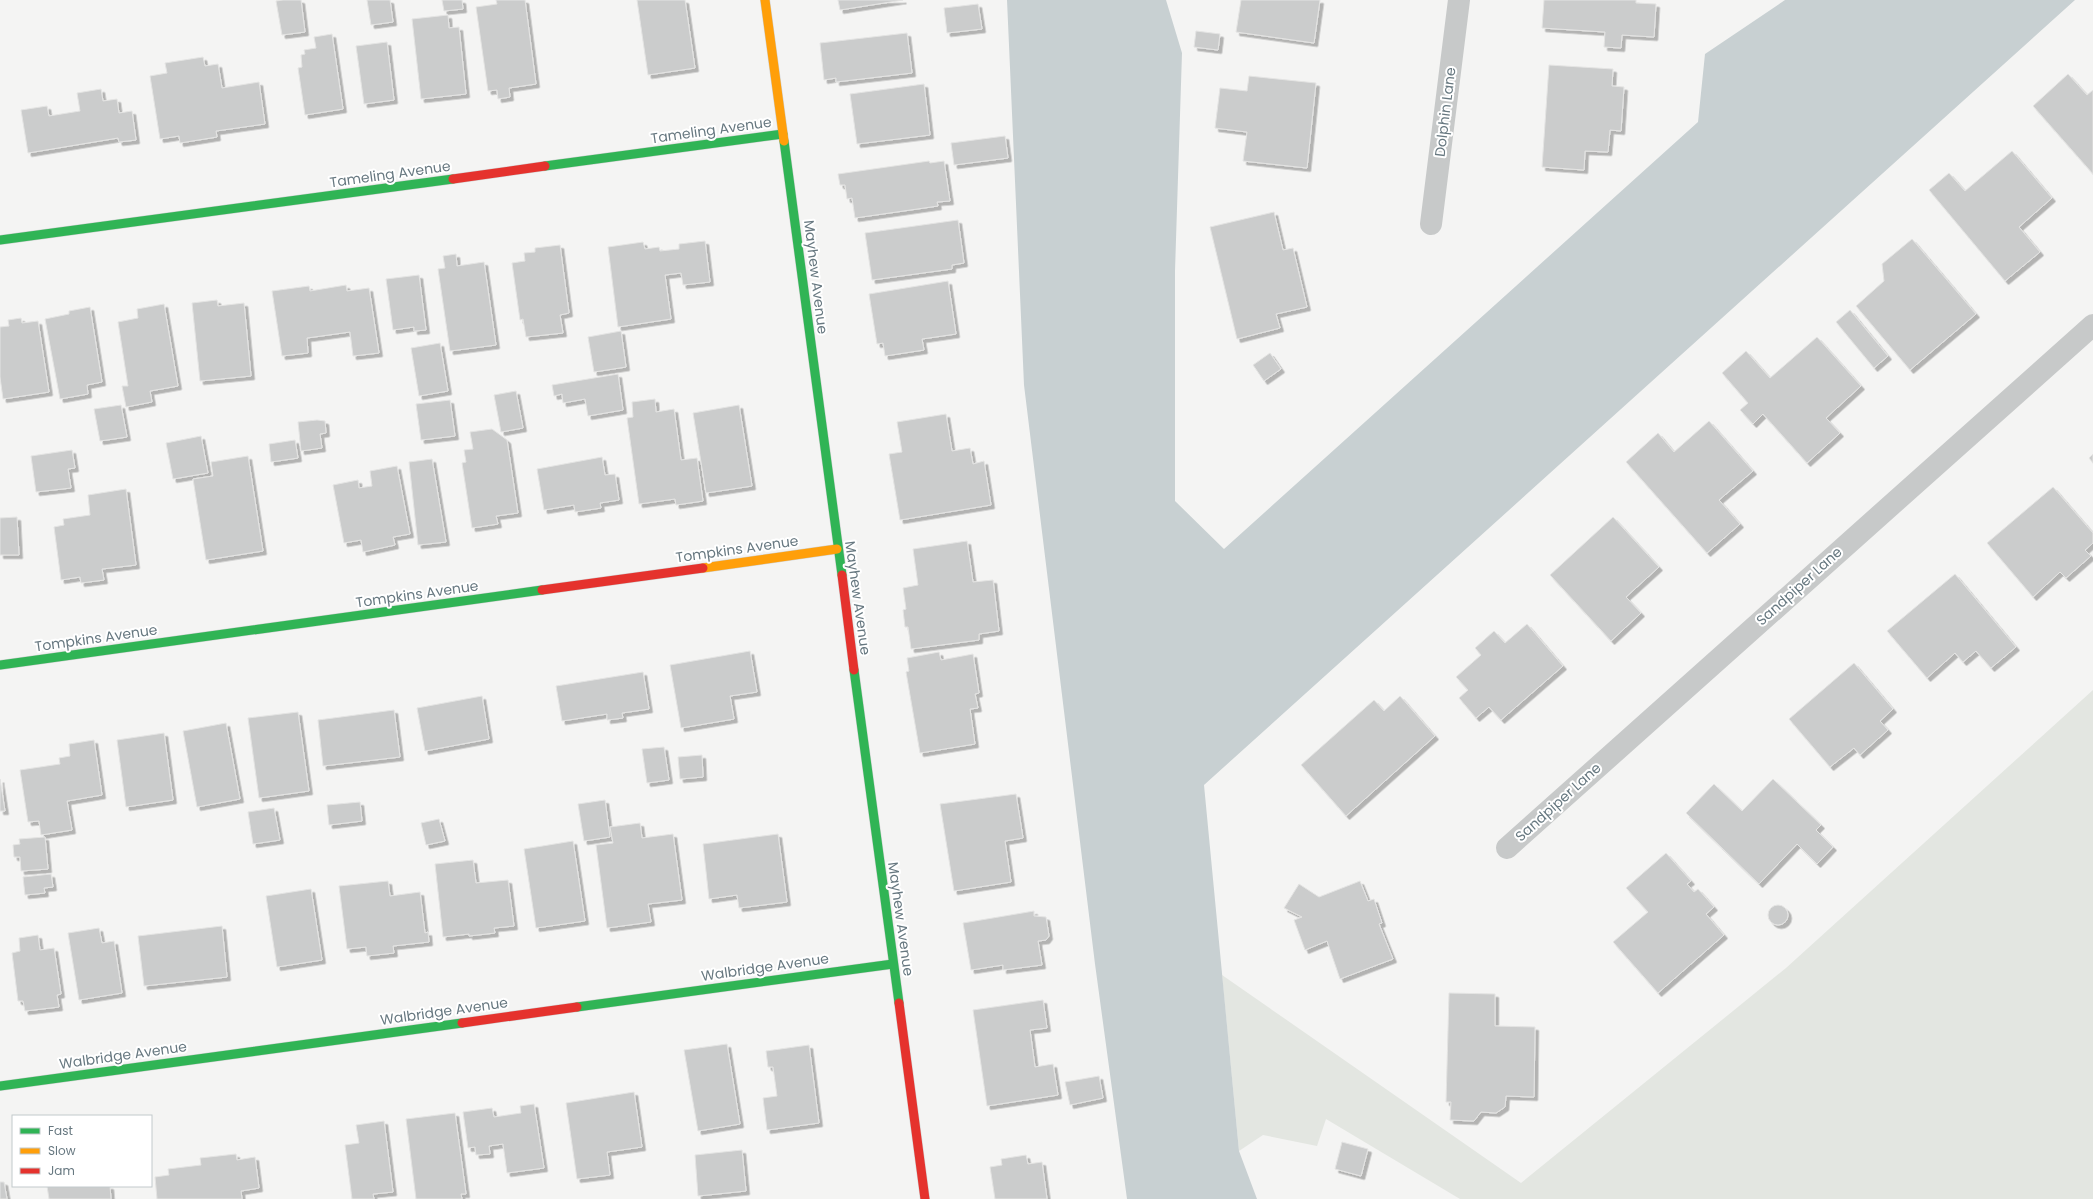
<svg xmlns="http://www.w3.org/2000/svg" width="2093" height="1199" viewBox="0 0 2093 1199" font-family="Poppins,sans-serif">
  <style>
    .green { fill: #e3e6e1 }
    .water { fill: #c8d0d2 }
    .building { fill: #cbcccc; stroke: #e4e4e3; filter: url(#shadow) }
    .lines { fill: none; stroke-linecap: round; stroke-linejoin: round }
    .fast-casing { stroke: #d0d1d1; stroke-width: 10 }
    .slow-casing { stroke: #d0d1d1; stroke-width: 10 }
    .jam-casing { stroke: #d0d1d1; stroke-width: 10 }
    .street { stroke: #c7c9c9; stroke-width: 22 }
    .fast { stroke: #30b455; stroke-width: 9 }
    .slow { stroke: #ff9f0a; stroke-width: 9 }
    .jam { stroke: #e5322d; stroke-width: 9 }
    .labels { text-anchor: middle; stroke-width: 4; stroke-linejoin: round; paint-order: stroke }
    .street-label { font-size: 14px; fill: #677880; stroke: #fff }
  </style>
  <defs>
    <filter id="shadow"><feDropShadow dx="3.5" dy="3.5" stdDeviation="0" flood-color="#0004"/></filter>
  </defs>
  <rect width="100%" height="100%" fill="#f4f4f3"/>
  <path class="green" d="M 2093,690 L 2093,1199 L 1460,1199 L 1326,1119 L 1317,1146 L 1263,1135 L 1239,1151 L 1222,975 L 1521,1183 L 1786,968 Z"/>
  <path class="water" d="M 1007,0 L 1166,0 L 1182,53 L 1175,271 L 1175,501 L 1224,549 L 1698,122 L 1705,54 L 1785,0 L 2075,0 L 1204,785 L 1239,1151 L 1257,1199 L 1127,1199 L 1095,964 L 1024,385 Z"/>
  <g class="building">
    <path d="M 283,0 L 301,0 L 305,32 L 282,35 L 276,1 Z"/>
    <path d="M 367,0 L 390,0 L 393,22 L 371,25 Z"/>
    <path d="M 442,0 L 462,0 L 463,9 L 444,11 Z"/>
    <path d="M 496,0 L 525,0 L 536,84 L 509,88 L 510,97 L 498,99 L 497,90 L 488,91 L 476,7 L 497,4 Z"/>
    <path d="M 637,0 L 685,0 L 695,68 L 648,75 Z"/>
    <path d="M 838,0 L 903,0 L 840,10 Z"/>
    <path d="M 1241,0 L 1320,0 L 1314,43 L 1236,32 Z"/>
    <path d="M 1544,0 L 1636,0 L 1636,3 L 1656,4 L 1654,37 L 1622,35 L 1621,48 L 1604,47 L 1605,32 L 1542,28 Z"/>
    <path d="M 978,4 L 982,29 L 947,33 L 944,8 Z"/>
    <path d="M 448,15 L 449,28 L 459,27 L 466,94 L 421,99 L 412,19 Z"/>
    <path d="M 1196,31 L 1220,34 L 1218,50 L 1194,47 Z"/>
    <path d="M 907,33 L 912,73 L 836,82 L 836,78 L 824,80 L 820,43 Z"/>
    <path d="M 332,34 L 343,109 L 305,115 L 298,68 L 302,67 L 301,55 L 305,54 L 304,50 L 316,48 L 314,37 Z"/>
    <path d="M 387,42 L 394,100 L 364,104 L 356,46 Z"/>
    <path d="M 203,57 L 205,66 L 218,64 L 222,88 L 259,82 L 265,124 L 216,131 L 217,137 L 180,143 L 179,136 L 160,139 L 150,76 L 167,73 L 165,63 Z"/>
    <path d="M 1549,65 L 1613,69 L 1612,86 L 1624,87 L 1621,131 L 1610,130 L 1608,152 L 1585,151 L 1584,170 L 1542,167 Z"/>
    <path d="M 2068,74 L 2087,95 L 2093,90 L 2093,174 L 2033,106 Z"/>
    <path d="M 1249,76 L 1316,83 L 1307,168 L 1243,161 L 1247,132 L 1215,128 L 1220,88 L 1247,91 Z"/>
    <path d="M 924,84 L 930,135 L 857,144 L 850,94 Z"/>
    <path d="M 101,89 L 103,101 L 117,99 L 119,113 L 132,111 L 136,140 L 119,142 L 118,138 L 28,153 L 21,110 L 47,106 L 49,116 L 80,111 L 77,93 Z"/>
    <path d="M 1005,136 L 1008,158 L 954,165 L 951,143 Z"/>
    <path d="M 2012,151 L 2052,198 L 2019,227 L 2040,252 L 2005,281 L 1929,190 L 1949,173 L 1965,191 Z"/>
    <path d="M 929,161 L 930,163 L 944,161 L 950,201 L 937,202 L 938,206 L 855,218 L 852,198 L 847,199 L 845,185 L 840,185 L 838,174 Z"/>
    <path d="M 1274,212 L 1283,250 L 1293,248 L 1307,307 L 1276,314 L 1280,328 L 1237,339 L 1210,227 Z"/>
    <path d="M 958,220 L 964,263 L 952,265 L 952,269 L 872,280 L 865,233 Z"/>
    <path d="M 1912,239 L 1976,314 L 1910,370 L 1856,306 L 1884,281 L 1882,264 Z"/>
    <path d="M 705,241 L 710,282 L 683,285 L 681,273 L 665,275 L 671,319 L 618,327 L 608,247 L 643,242 L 645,249 L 659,247 L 660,251 L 679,249 L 679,244 Z"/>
    <path d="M 560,245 L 569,313 L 560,315 L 563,333 L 526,337 L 523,319 L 520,320 L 512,263 L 525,261 L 524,253 L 535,252 L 535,248 Z"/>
    <path d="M 456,254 L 457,266 L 484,262 L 496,345 L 450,351 L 438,269 L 445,268 L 443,256 Z"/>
    <path d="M 419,275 L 426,330 L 414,331 L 414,327 L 393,330 L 386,279 Z"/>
    <path d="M 948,281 L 956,334 L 922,339 L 924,350 L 885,356 L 883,343 L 877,344 L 869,294 Z"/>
    <path d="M 346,285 L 347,291 L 369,288 L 379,353 L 353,356 L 350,332 L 307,338 L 308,353 L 282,356 L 272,291 L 309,286 L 310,291 Z"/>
    <path d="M 217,300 L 218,306 L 244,303 L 251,376 L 200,381 L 192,303 Z"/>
    <path d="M 164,304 L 178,386 L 150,391 L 152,402 L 126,407 L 122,386 L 128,386 L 118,322 L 138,318 L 137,309 Z"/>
    <path d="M 90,307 L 102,382 L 87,385 L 88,394 L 60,399 L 45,319 L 69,314 L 69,311 Z"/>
    <path d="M 1850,310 L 1888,356 L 1874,368 L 1836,322 Z"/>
    <path d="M 21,318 L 22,323 L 38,321 L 49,392 L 3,399 L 0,377 L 0,327 L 9,326 L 8,320 Z"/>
    <path d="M 621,331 L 626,367 L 594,372 L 588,337 Z"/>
    <path d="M 1817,337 L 1861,386 L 1826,418 L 1840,433 L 1807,463 L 1763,414 L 1753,424 L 1740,410 L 1748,403 L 1722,373 L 1746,351 L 1770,378 Z"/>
    <path d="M 440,343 L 448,391 L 419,396 L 411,348 Z"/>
    <path d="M 1270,353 L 1281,369 L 1264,381 L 1253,365 Z"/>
    <path d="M 618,374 L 623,410 L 588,416 L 585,399 L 563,403 L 562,394 L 554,396 L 552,385 Z"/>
    <path d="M 516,391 L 523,428 L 501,432 L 494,395 Z"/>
    <path d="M 655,399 L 656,412 L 674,409 L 681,460 L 697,458 L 703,501 L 676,505 L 675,499 L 639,504 L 627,418 L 633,417 L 632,402 Z"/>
    <path d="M 450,400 L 455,436 L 421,440 L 416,404 Z"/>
    <path d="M 121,405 L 127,437 L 100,441 L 94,409 Z"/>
    <path d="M 739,405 L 752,486 L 706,493 L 693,413 Z"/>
    <path d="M 946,414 L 952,451 L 970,448 L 973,464 L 984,461 L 991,505 L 900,520 L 889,454 L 902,452 L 897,422 Z"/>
    <path d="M 317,420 L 325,421 L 326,433 L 320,434 L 322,448 L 301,451 L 298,422 Z"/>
    <path d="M 1709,421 L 1753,471 L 1719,500 L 1740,524 L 1707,553 L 1626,462 L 1658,433 L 1674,452 Z"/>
    <path d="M 492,429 L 507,440 L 518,513 L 496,516 L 498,524 L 472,528 L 462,463 L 466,462 L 464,450 L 473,449 L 470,432 Z"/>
    <path d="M 201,436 L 208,473 L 173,479 L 166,443 Z"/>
    <path d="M 295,440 L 298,458 L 271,462 L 269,444 Z"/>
    <path d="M 72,450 L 75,468 L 68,469 L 71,488 L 36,492 L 31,456 Z"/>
    <path d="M 2093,454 L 2093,463 L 2089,458 Z"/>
    <path d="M 248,456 L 263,551 L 206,560 L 193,479 L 213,476 L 211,462 Z"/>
    <path d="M 602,457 L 605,475 L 615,474 L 619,500 L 600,503 L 601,508 L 575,512 L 574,505 L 544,510 L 537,469 Z"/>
    <path d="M 432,459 L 446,542 L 418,545 L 409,462 Z"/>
    <path d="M 397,466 L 410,534 L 393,537 L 395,545 L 363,552 L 361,540 L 344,543 L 333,485 L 358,480 L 359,488 L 372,486 L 370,471 Z"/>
    <path d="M 2053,487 L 2093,533 L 2093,543 L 2085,550 L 2091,556 L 2066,578 L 2060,572 L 2033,597 L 1987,543 Z"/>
    <path d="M 126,489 L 136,565 L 102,569 L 104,580 L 81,583 L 80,577 L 61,580 L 54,527 L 64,525 L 63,519 L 90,515 L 88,495 Z"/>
    <path d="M 17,517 L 19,555 L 0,555 L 0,518 Z"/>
    <path d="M 1613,517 L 1659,567 L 1626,597 L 1641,613 L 1611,641 L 1550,575 Z"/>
    <path d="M 967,541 L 973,582 L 993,580 L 999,631 L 979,634 L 979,640 L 911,649 L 908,627 L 905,627 L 903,610 L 906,609 L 903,588 L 918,585 L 913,549 Z"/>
    <path d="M 1955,574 L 2016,647 L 1991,668 L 1976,651 L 1963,662 L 1955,653 L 1927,678 L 1887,631 Z"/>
    <path d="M 1527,624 L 1563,666 L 1501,720 L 1489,707 L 1476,718 L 1459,698 L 1468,690 L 1456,677 L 1481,655 L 1475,648 L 1494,631 L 1505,643 Z"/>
    <path d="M 750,651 L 757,692 L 730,696 L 734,719 L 681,728 L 670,665 Z"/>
    <path d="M 939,652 L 941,660 L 973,654 L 979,693 L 975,694 L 978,708 L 970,709 L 975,744 L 920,753 L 906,672 L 909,671 L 907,658 Z"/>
    <path d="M 1854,663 L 1893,709 L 1880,721 L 1888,730 L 1860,755 L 1854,748 L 1830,767 L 1789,719 Z"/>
    <path d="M 643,672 L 649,709 L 622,713 L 623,718 L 607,720 L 607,714 L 562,721 L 556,686 Z"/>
    <path d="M 482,696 L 489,739 L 425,751 L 417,708 Z"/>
    <path d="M 1400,696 L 1435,736 L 1346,816 L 1301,765 L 1374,700 L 1384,711 Z"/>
    <path d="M 394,710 L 400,757 L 323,766 L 318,720 Z"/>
    <path d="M 298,712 L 309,791 L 259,798 L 248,718 Z"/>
    <path d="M 226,723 L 240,799 L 197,807 L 183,731 Z"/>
    <path d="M 164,733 L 173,800 L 126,807 L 117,740 Z"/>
    <path d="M 94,740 L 102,795 L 67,801 L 72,830 L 41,835 L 39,821 L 28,822 L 20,770 L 60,764 L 59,758 L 70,756 L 69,744 Z"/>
    <path d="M 664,747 L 669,780 L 647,783 L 642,749 Z"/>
    <path d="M 702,755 L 703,777 L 680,779 L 678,757 Z"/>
    <path d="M 0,779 L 5,811 L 0,811 Z"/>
    <path d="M 1773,779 L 1821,825 L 1816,830 L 1833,847 L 1817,864 L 1797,844 L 1759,884 L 1686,813 L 1714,784 L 1742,811 Z"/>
    <path d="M 1016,794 L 1023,838 L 1005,841 L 1011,882 L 954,891 L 940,804 Z"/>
    <path d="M 605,800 L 610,837 L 584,841 L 578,804 Z"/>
    <path d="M 360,802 L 362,821 L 329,825 L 327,805 Z"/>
    <path d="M 274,808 L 280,840 L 253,844 L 248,812 Z"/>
    <path d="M 439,819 L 445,841 L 426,845 L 421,823 Z"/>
    <path d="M 640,823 L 642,838 L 673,834 L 682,900 L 648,904 L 651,922 L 607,928 L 596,845 L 613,843 L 610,827 Z"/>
    <path d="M 778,834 L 787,902 L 739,908 L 737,895 L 709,899 L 703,844 Z"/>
    <path d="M 45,837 L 48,869 L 21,871 L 20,857 L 14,857 L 13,845 L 20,844 L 19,839 Z"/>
    <path d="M 573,841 L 585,921 L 536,928 L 524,849 Z"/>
    <path d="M 1666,853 L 1691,881 L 1687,884 L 1694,892 L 1698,889 L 1714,907 L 1706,914 L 1724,935 L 1658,993 L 1613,942 L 1648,912 L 1626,888 Z"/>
    <path d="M 473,860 L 476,883 L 508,880 L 514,926 L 494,928 L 495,933 L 469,936 L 469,934 L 443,937 L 435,864 Z"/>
    <path d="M 51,874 L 53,887 L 44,888 L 45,893 L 25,895 L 23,877 Z"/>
    <path d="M 388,881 L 390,896 L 420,892 L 425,933 L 428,932 L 429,942 L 393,946 L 394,953 L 367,956 L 366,947 L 347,949 L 339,886 Z"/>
    <path d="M 1360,881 L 1368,901 L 1374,899 L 1382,923 L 1379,924 L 1393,959 L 1340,979 L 1327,941 L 1305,950 L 1294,920 L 1302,917 L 1284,908 L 1299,884 L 1319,897 Z"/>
    <path d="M 311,889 L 322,960 L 277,967 L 266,896 Z"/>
    <circle cx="1778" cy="915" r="10"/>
    <path d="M 1034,911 L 1034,916 L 1046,917 L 1049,936 L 1046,940 L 1038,941 L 1042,965 L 1003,970 L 1003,965 L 971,970 L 963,923 Z"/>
    <path d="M 222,926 L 227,977 L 144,986 L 138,936 Z"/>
    <path d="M 99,928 L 102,943 L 114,941 L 122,993 L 79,1000 L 68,933 Z"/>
    <path d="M 38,935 L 40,950 L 54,948 L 61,994 L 57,995 L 59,1007 L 25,1011 L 23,1001 L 18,1001 L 12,953 L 20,951 L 19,938 Z"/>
    <path d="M 1449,993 L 1495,994 L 1495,1026 L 1535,1027 L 1534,1097 L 1506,1096 L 1505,1107 L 1496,1113 L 1481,1112 L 1474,1121 L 1450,1120 L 1451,1102 L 1446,1102 Z"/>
    <path d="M 1043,1000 L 1047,1028 L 1030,1030 L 1035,1067 L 1053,1064 L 1058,1095 L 987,1106 L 973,1010 Z"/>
    <path d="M 727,1044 L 740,1124 L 698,1131 L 684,1050 Z"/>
    <path d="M 809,1045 L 819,1123 L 767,1130 L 763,1098 L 777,1096 L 773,1067 L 768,1067 L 766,1051 Z"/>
    <path d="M 1099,1076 L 1103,1098 L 1070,1105 L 1065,1082 Z"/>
    <path d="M 634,1092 L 642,1147 L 607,1152 L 610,1175 L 577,1179 L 566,1103 Z"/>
    <path d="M 534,1104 L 544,1168 L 507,1173 L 503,1144 L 489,1146 L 490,1154 L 476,1155 L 475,1147 L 468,1148 L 463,1112 L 492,1108 L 494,1117 L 521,1113 L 520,1106 Z"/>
    <path d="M 455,1113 L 466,1194 L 461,1194 L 462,1199 L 416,1199 L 406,1119 Z"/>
    <path d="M 384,1121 L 393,1192 L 373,1194 L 374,1199 L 352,1199 L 345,1145 L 359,1143 L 356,1125 Z"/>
    <path d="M 1342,1142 L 1368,1149 L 1361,1176 L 1335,1169 Z"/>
    <path d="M 742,1150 L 746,1191 L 698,1196 L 695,1155 Z"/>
    <path d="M 236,1154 L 237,1160 L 255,1157 L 259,1188 L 241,1191 L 242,1199 L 157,1199 L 155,1177 L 169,1175 L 168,1169 L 201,1165 L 200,1158 Z"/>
    <path d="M 1026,1155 L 1028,1164 L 1042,1162 L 1047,1199 L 995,1199 L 990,1167 L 1002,1165 L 1001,1159 Z"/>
    <path d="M 0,1182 L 4,1182 L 7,1199 L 0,1199 Z"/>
    <path d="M 47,1186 L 110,1186 L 111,1199 L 49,1199 Z"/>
  </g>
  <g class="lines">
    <defs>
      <g id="fast">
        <path d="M 784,141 L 842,575"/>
        <path d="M 545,166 L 783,134"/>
        <path d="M 0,240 L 453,179"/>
        <path d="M 0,665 L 542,590"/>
        <path d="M 854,670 L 899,1003"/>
        <path d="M 577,1007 L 893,964"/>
        <path d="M 0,1086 L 462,1023"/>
      </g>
      <g id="slow">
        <path d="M 765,0 L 784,141"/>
        <path d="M 703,568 L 837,549"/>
      </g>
      <g id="jam">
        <path d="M 453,179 L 545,166"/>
        <path d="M 842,575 L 854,670"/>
        <path d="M 542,590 L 703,568"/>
        <path d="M 899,1003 L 925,1199"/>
        <path d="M 462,1023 L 577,1007"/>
      </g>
    </defs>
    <use href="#fast" class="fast-casing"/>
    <use href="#slow" class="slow-casing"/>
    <use href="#jam" class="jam-casing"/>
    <g class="street">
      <path d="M 1431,224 L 1459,0"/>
      <path d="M 1507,848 L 2093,325"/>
    </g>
    <use href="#fast" class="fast"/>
    <use href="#slow" class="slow"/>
    <use href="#jam" class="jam"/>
  </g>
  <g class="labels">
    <g class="street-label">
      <text transform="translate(1445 112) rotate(-83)" y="5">Dolphin Lane</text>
      <text transform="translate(711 130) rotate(-8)" y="5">Tameling Avenue</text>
      <text transform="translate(390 174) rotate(-8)" y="5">Tameling Avenue</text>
      <text transform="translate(816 277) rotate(83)" y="5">Mayhew Avenue</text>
      <text transform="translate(737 549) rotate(-8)" y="5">Tompkins Avenue</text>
      <text transform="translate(1799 586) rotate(-42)" y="5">Sandpiper Lane</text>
      <text transform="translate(417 594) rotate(-8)" y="5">Tompkins Avenue</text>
      <text transform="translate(858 598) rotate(82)" y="5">Mayhew Avenue</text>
      <text transform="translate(96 638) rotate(-8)" y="5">Tompkins Avenue</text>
      <text transform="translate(1558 802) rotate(-42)" y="5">Sandpiper Lane</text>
      <text transform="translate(901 919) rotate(82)" y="5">Mayhew Avenue</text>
      <text transform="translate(765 967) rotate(-8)" y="5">Walbridge Avenue</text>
      <text transform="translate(444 1011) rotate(-8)" y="5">Walbridge Avenue</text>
      <text transform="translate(123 1055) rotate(-8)" y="5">Walbridge Avenue</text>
    </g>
  </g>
  <rect x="12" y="1115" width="140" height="72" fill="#ffffff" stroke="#c2c9cc"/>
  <rect x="20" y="1128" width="20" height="6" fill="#30b455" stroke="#c2c9cc"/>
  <text x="48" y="1135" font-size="12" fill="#677880">Fast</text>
  <rect x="20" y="1148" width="20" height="6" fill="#ff9f0a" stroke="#c2c9cc"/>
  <text x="48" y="1155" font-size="12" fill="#677880">Slow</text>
  <rect x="20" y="1168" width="20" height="6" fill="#e5322d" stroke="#c2c9cc"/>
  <text x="48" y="1175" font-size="12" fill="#677880">Jam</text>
</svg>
